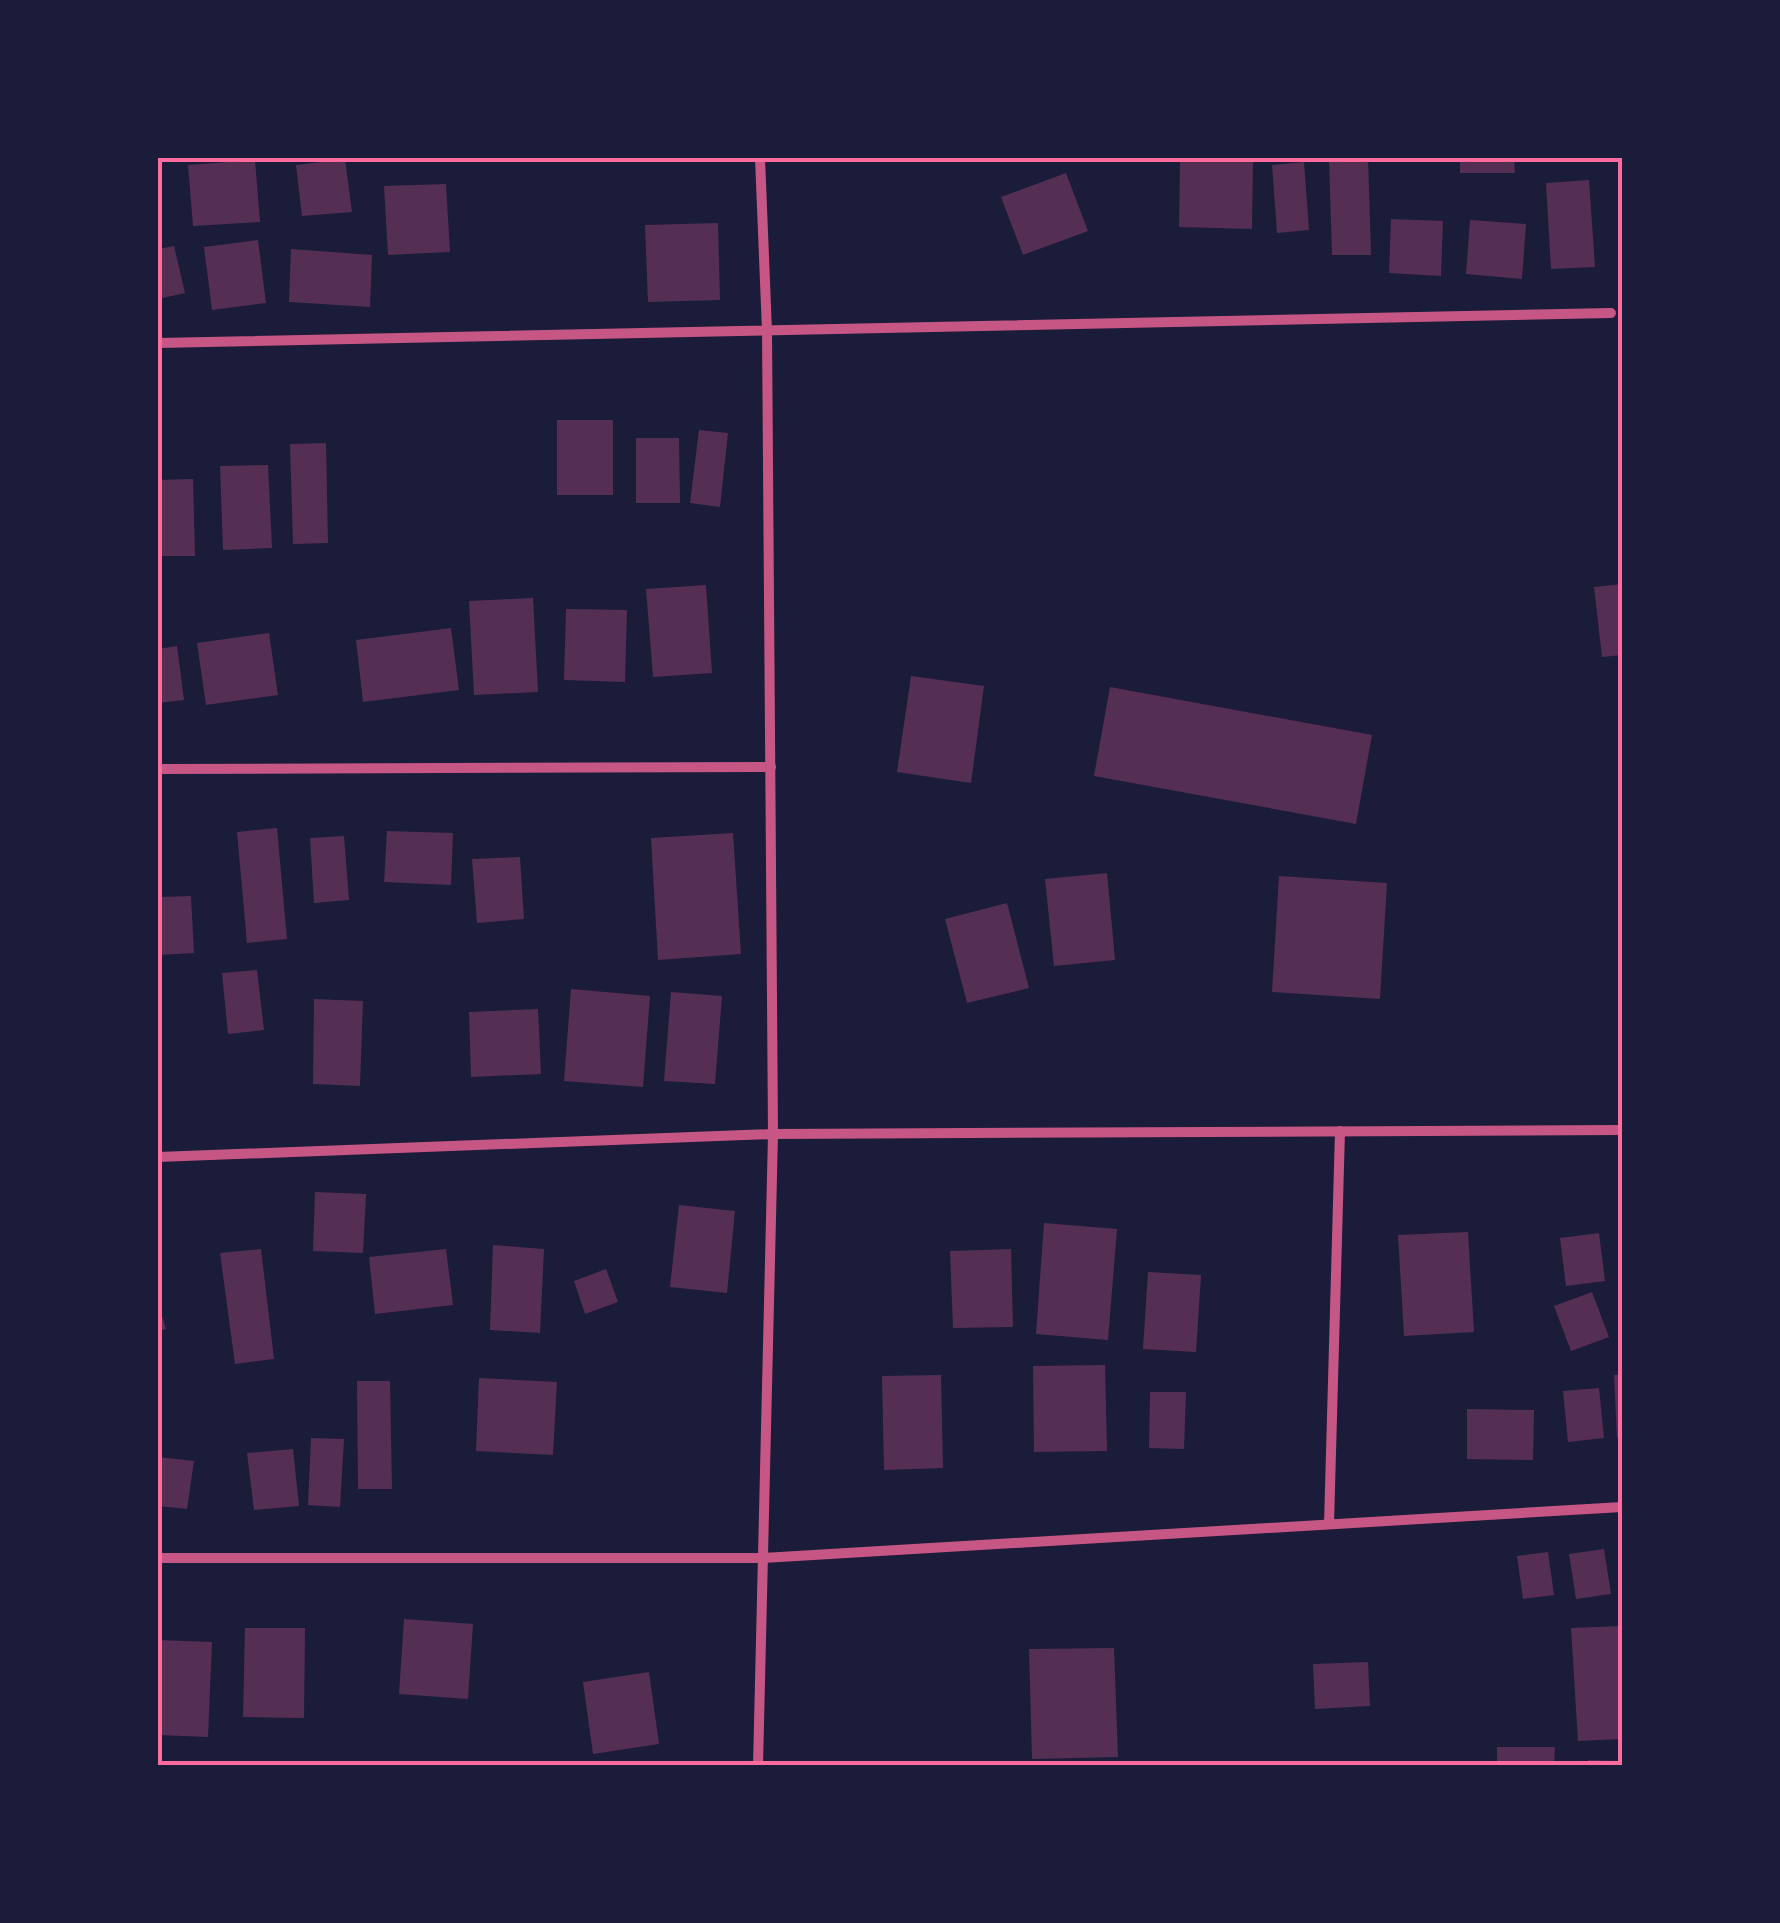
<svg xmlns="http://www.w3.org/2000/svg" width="1780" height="1923" viewBox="0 0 1780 1923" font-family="'Archivo Narrow',sans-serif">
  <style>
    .building { fill: #542f53 }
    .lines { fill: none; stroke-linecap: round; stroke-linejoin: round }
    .minor { stroke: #c65784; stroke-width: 10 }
    .neatline { fill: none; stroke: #ff6b9d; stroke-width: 4 }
  </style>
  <rect width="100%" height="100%" fill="#1b1b3a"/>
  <g class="building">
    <path d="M 1329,158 L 1368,158 L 1371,255 L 1332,255 Z"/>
    <path d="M 1460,158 L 1514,158 L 1515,173 L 1460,173 Z"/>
    <path d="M 345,159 L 352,212 L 302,216 L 296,165 Z"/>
    <path d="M 1180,159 L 1253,161 L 1252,229 L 1179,227 Z"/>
    <path d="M 255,160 L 260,222 L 193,226 L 188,165 Z"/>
    <path d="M 1304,162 L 1309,230 L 1277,233 L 1272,165 Z"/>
    <path d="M 1066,173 L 1088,231 L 1023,255 L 1001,197 Z"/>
    <path d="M 1589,180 L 1595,267 L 1551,269 L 1546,183 Z"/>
    <path d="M 446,184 L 450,252 L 388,255 L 384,186 Z"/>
    <path d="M 1391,219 L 1443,221 L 1441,276 L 1389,273 Z"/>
    <path d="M 1470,220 L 1526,224 L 1522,279 L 1466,274 Z"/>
    <path d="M 718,223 L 720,300 L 648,302 L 645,225 Z"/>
    <path d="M 258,240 L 266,303 L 212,310 L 204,247 Z"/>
    <path d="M 174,246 L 185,293 L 158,299 L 158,249 Z"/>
    <path d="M 291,249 L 372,255 L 370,307 L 289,302 Z"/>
    <rect x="557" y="420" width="56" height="75"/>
    <path d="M 699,430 L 728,433 L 720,507 L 690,503 Z"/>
    <path d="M 636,438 L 679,438 L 680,503 L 636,503 Z"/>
    <path d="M 326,443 L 328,543 L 293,544 L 290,444 Z"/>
    <path d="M 268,465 L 272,548 L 223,550 L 220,466 Z"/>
    <path d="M 193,479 L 195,556 L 158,556 L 158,480 Z"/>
    <path d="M 1622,584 L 1622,655 L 1602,657 L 1594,587 Z"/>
    <path d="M 706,585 L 712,673 L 653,677 L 646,589 Z"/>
    <path d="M 533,598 L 538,692 L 474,695 L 469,601 Z"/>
    <path d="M 566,609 L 627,610 L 625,682 L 564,680 Z"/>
    <path d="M 451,628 L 459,690 L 363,702 L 356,640 Z"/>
    <path d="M 269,633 L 278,695 L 206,705 L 197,643 Z"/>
    <path d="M 177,646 L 184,700 L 158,703 L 158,649 Z"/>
    <path d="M 911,676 L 984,686 L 971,783 L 897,772 Z"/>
    <path d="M 1110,687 L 1372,735 L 1356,824 L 1094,776 Z"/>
    <path d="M 277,828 L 287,939 L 247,943 L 237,832 Z"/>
    <path d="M 387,831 L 453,833 L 451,885 L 384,882 Z"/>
    <path d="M 733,833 L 741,954 L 658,960 L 651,838 Z"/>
    <path d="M 344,836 L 349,900 L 314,903 L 310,838 Z"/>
    <path d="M 520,857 L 524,919 L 477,923 L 472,859 Z"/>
    <path d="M 1107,873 L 1115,960 L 1054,966 L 1045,879 Z"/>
    <path d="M 1279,876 L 1387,883 L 1380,999 L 1272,992 Z"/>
    <path d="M 191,896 L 194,953 L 158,955 L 158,897 Z"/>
    <path d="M 1007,903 L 1029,988 L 967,1003 L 945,919 Z"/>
    <path d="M 257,970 L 264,1030 L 228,1034 L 222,973 Z"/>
    <path d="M 571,989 L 650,996 L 643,1087 L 564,1081 Z"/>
    <path d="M 671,992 L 722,996 L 715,1084 L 664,1081 Z"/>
    <path d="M 314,999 L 363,1001 L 360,1086 L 313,1084 Z"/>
    <path d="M 538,1009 L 541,1074 L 471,1077 L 469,1012 Z"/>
    <path d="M 315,1192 L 366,1194 L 363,1253 L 313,1251 Z"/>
    <path d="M 679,1205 L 735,1211 L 727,1293 L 670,1287 Z"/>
    <path d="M 1044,1223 L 1117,1229 L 1108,1340 L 1036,1334 Z"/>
    <path d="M 1468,1232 L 1474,1332 L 1404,1336 L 1398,1235 Z"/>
    <path d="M 1599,1233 L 1605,1281 L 1566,1286 L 1560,1238 Z"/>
    <path d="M 493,1245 L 544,1249 L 540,1333 L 490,1330 Z"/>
    <path d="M 261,1249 L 274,1359 L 235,1364 L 220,1253 Z"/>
    <path d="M 446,1249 L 453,1305 L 375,1314 L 369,1257 Z"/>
    <path d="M 1011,1249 L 1013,1327 L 953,1328 L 950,1251 Z"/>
    <path d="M 606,1269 L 618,1302 L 585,1314 L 574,1281 Z"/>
    <path d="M 1148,1272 L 1201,1275 L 1196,1352 L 1143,1349 Z"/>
    <path d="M 1592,1292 L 1609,1337 L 1571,1351 L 1554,1306 Z"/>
    <path d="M 158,1302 L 166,1329 L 158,1331 Z"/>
    <path d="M 1105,1365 L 1107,1451 L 1034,1452 L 1033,1366 Z"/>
    <path d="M 1622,1374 L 1622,1437 L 1617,1438 L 1614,1375 Z"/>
    <path d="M 941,1375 L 943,1468 L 884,1470 L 882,1376 Z"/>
    <path d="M 479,1378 L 557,1382 L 553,1455 L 476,1451 Z"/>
    <path d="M 357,1381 L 390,1381 L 392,1489 L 358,1489 Z"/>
    <path d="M 1599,1388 L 1604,1438 L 1568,1442 L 1563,1391 Z"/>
    <path d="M 1150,1392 L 1186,1392 L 1184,1449 L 1149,1448 Z"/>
    <path d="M 1467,1409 L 1534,1410 L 1533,1460 L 1467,1459 Z"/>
    <path d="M 311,1438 L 344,1439 L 340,1507 L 308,1505 Z"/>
    <path d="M 293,1449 L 299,1506 L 254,1510 L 247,1453 Z"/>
    <path d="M 158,1457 L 194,1461 L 187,1509 L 158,1506 Z"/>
    <path d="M 1604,1549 L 1611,1594 L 1576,1599 L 1569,1554 Z"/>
    <path d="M 1548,1552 L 1554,1595 L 1523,1599 L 1517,1556 Z"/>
    <path d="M 404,1619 L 473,1624 L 468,1699 L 399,1694 Z"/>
    <path d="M 1622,1626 L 1622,1739 L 1578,1741 L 1571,1628 Z"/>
    <path d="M 245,1628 L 305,1628 L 304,1718 L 243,1717 Z"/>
    <path d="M 158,1640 L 212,1642 L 208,1737 L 158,1735 Z"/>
    <path d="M 1114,1648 L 1118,1757 L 1032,1759 L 1029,1649 Z"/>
    <path d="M 1368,1662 L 1370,1706 L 1315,1709 L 1313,1664 Z"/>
    <path d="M 649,1672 L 659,1744 L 593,1754 L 583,1682 Z"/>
    <path d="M 1497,1747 L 1555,1747 L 1554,1766 L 1497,1766 Z"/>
    <path d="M 1588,1760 L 1622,1761 L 1622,1766 L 1588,1766 Z"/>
  </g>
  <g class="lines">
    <g class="minor">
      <path d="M 158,343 L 1611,313"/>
      <path d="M 158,769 L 771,767"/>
      <path d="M 158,1157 L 773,1134 L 1622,1130"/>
      <path d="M 1329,1524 L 1340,1131"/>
      <path d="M 158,1558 L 763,1558 L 1622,1507"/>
      <path d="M 758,1766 L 773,1134 L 767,331 L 760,158"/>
    </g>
  </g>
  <rect width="1780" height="1923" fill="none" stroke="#1b1b3a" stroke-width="320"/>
  <rect x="160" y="160" width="1460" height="1603" class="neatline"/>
</svg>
